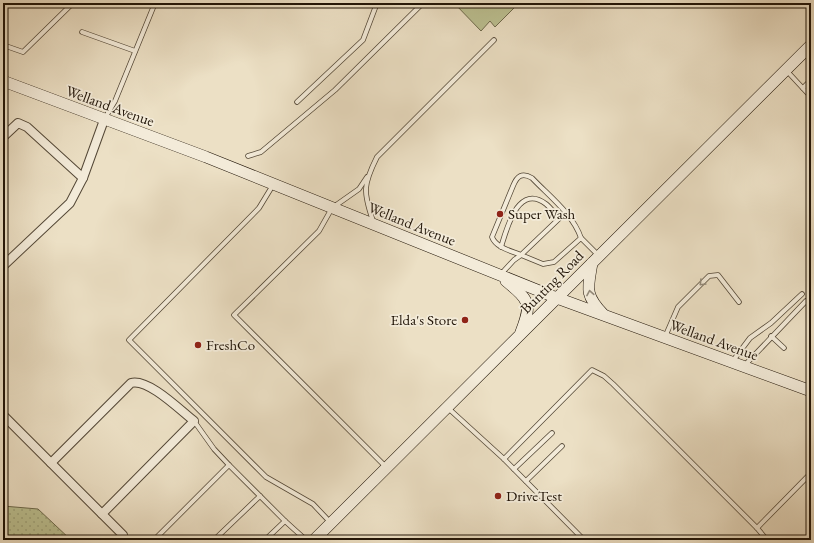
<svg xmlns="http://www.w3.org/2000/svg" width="814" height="543" viewBox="0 0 814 543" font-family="'EB Garamond',serif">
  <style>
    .grass { fill: #bcc192; stroke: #6e6a4c }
    .park { fill: url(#park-dots); stroke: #6e6a4c }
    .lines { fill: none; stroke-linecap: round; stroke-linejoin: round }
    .lane-casing { stroke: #534736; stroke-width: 5.5 }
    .street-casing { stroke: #534736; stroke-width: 10 }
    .secondary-casing { stroke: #201407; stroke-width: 12 }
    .lane { stroke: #f3ebd9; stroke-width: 4 }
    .street { stroke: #f3ebd9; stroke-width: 8 }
    .secondary { stroke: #f3ebd9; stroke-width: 11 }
    .oneway { stroke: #948a7a }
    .poi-dot { fill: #8f2418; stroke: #f3ebd9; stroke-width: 1.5 }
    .labels { text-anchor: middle; stroke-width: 3.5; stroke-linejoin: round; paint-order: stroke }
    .street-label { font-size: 15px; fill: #201407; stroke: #f3ebd9 }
    .poi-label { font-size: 15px; fill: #201407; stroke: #f3ebd9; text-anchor: start }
  </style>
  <defs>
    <pattern id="park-dots" width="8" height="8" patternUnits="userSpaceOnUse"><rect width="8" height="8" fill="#bcc192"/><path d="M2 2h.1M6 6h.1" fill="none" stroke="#a1a57c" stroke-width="1.8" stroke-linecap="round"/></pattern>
  </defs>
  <rect width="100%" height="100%" fill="#ece0c5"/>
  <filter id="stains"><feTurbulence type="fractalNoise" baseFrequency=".005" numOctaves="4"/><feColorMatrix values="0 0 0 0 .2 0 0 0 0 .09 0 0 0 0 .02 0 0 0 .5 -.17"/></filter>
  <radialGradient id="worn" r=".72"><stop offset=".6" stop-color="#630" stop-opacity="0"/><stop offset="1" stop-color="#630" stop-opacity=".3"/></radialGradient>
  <path class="grass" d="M 454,3 L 519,3 L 495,27 L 490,21 L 481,31 Z"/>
  <path class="park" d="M 3,506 L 38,509 L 71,540 L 3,540 Z"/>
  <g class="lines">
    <defs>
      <g id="lane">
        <path d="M 82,32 L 135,51"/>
        <path d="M 3,45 L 23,52 L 73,3"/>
        <path d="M 786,70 L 811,97"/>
        <path d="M 803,88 L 811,80"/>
        <path d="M 297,102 L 363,40 L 377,3"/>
        <path d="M 105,118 L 115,101 L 155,3"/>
        <path d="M 248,156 L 261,152 L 335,90 L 423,3"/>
        <path d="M 367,177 L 359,189 L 332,208 L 319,231 L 234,315 L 386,467"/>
        <path d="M 273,185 L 259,208 L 129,340 L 266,477 L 313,504 L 330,522"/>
        <path d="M 565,213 L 521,255 C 512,251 496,248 492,237 L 513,186 C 517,176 522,172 532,178 C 549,196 573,214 581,238"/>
        <path d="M 373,221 C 363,192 363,185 377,157 L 494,40"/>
        <path d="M 501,247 C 507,228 518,183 546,204 C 551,208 555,214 559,218"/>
        <path d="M 501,274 L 514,260 L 521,255 L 543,264 L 554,262 L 581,238 L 598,255"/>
        <path d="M 771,336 L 784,348"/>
        <path d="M 665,337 L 678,307 L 709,276 L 718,275 L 739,302"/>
        <path d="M 732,362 L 750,338 L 771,323 L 802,294"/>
        <path d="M 745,365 L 806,301 L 811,306"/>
        <path d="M 448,408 L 504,459 L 592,370 L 604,376 L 613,384 L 757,528"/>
        <path d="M 194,421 L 214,449 L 229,465"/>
        <path d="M 504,459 L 584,540"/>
        <path d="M 514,469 L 552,433"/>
        <path d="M 526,481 L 562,446"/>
        <path d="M 285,521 L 306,540"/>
        <path d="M 154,540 L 229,465 L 285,521 L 265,540"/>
        <path d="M 214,540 L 260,496"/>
        <path d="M 767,540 L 757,528 L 811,473"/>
      </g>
      <g id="street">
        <path d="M 3,137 L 18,123 L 27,127 L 83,178"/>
        <path d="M 3,266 L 70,203 L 83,178 L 104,120"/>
        <path d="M 3,415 L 123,535"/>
        <path d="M 51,463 L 131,383 C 148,378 180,410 194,421 L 102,514"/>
      </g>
      <g id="secondary">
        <path d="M 3,81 L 206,157 L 557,298 L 811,391"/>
        <path d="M 592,263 C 588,288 584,294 603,314"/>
        <path d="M 506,281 C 530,301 532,303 521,332"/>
        <path d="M 314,540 L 811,45"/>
      </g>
    </defs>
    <use href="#lane" class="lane-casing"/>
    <use href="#street" class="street-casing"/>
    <use href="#secondary" class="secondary-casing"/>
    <use href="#lane" class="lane"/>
    <use href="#street" class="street"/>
    <use href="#secondary" class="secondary"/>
  </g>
  <defs><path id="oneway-chevron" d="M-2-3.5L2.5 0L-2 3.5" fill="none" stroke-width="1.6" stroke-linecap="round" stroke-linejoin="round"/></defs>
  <g class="oneway">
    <use href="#oneway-chevron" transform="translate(702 283) rotate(135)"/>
    <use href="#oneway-chevron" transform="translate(590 293) rotate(-100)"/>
  </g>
  <g class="poi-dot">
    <circle cx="500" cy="214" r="4"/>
    <circle cx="465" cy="320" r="4"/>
    <circle cx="198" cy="345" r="4"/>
    <circle cx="498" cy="496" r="4"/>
  </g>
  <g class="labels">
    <g class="street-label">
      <text transform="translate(110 106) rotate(20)" y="5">Welland Avenue</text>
      <text transform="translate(412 224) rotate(22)" y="5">Welland Avenue</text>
      <text transform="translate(552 282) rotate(-45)" y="5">Bunting Road</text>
      <text transform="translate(714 340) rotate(20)" y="5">Welland Avenue</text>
    </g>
    <g class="poi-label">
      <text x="508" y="219">Super Wash</text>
      <text x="457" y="325" text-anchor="end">Elda's Store</text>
      <text x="206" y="350">FreshCo</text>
      <text x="506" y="501">DriveTest</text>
    </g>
  </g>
  <rect width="814" height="543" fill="none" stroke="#ece0c5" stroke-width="16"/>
  <rect x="4" y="4" width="806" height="535" fill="none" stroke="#201407" stroke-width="2"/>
  <rect x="8" y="8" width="798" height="527" fill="none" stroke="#201407"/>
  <rect width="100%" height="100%" filter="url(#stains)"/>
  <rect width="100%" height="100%" fill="url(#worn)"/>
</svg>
